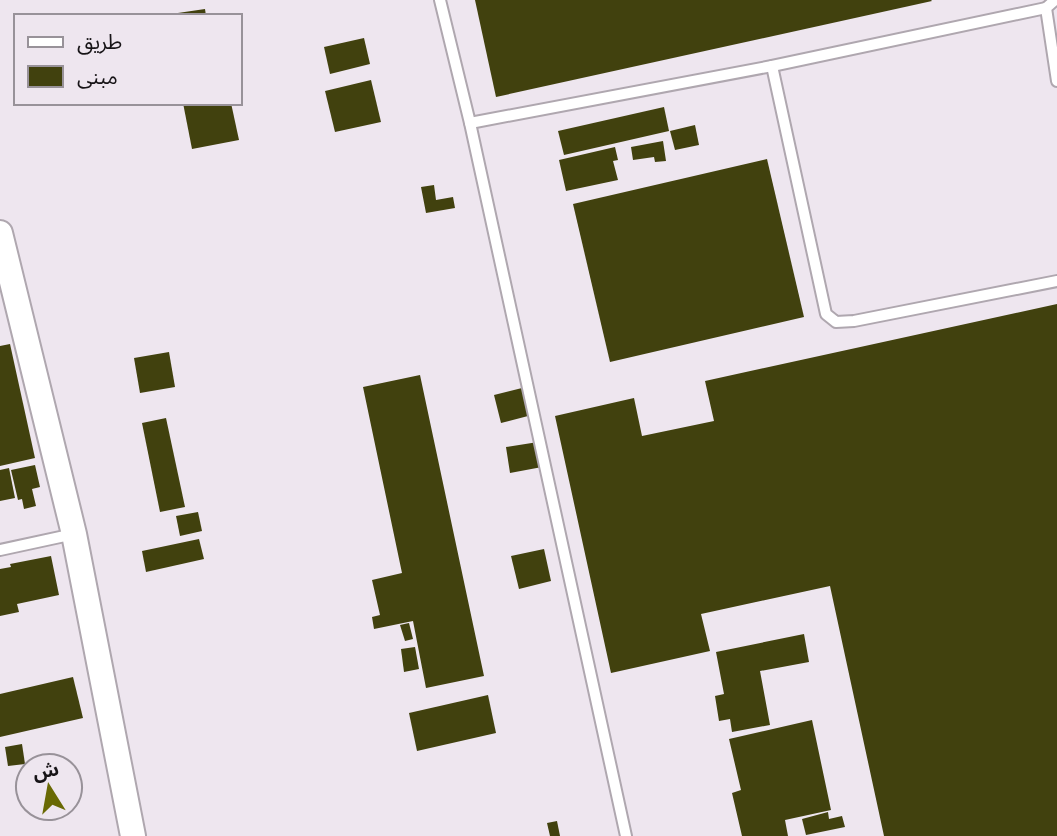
<svg xmlns="http://www.w3.org/2000/svg" width="1057" height="836" viewBox="0 0 1057 836" font-family="Poppins,'Noto Sans Arabic',sans-serif">
  <style>
    .building { fill: #41410e }
    .lines { fill: none; stroke-linecap: round; stroke-linejoin: round }
    .service-casing { stroke: #afa7af; stroke-width: 14 }
    .tertiary-casing { stroke: #afa7af; stroke-width: 28 }
    .service { stroke: #fff; stroke-width: 10 }
    .tertiary { stroke: #fff; stroke-width: 24 }
  </style>
  <rect width="100%" height="100%" fill="#eee6ef"/>
  <g class="building">
    <path d="M 475,0 L 931,0 L 932,1 L 496,97 Z"/>
    <path d="M 205,9 L 206,16 L 171,16 L 171,14 Z"/>
    <path d="M 364,38 L 370,64 L 330,74 L 324,47 Z"/>
    <path d="M 371,80 L 381,122 L 335,132 L 325,91 Z"/>
    <path d="M 183,103 L 231,103 L 239,140 L 192,149 Z"/>
    <path d="M 664,107 L 669,131 L 564,155 L 558,131 Z"/>
    <path d="M 695,125 L 699,145 L 675,150 L 670,131 Z"/>
    <path d="M 663,141 L 666,161 L 655,162 L 654,157 L 633,160 L 631,147 Z"/>
    <path d="M 615,147 L 618,160 L 613,161 L 618,180 L 566,191 L 559,160 Z"/>
    <path d="M 767,159 L 804,317 L 610,362 L 573,204 Z"/>
    <path d="M 434,185 L 436,200 L 453,197 L 455,208 L 426,213 L 421,187 Z"/>
    <path d="M 1057,304 L 1057,836 L 884,836 L 830,586 L 701,614 L 710,651 L 611,673 L 555,416 L 634,398 L 642,436 L 714,421 L 705,381 Z"/>
    <path d="M 10,344 L 35,458 L 0,466 L 0,346 Z"/>
    <path d="M 169,352 L 175,387 L 140,393 L 134,358 Z"/>
    <path d="M 420,375 L 484,676 L 426,688 L 413,621 L 374,629 L 372,617 L 380,615 L 372,580 L 402,573 L 363,387 Z"/>
    <path d="M 522,388 L 528,416 L 501,423 L 494,395 Z"/>
    <path d="M 166,418 L 185,507 L 160,512 L 142,423 Z"/>
    <path d="M 538,442 L 542,467 L 510,473 L 506,447 Z"/>
    <path d="M 35,465 L 40,487 L 32,489 L 36,506 L 24,509 L 22,499 L 18,500 L 11,470 Z"/>
    <path d="M 9,468 L 15,498 L 0,501 L 0,470 Z"/>
    <path d="M 198,512 L 202,531 L 180,536 L 176,516 Z"/>
    <path d="M 199,539 L 204,559 L 146,572 L 142,551 Z"/>
    <path d="M 544,549 L 551,581 L 519,589 L 511,556 Z"/>
    <path d="M 51,556 L 59,595 L 17,604 L 19,612 L 0,616 L 0,569 L 11,567 L 10,564 Z"/>
    <path d="M 409,623 L 413,639 L 405,641 L 400,625 Z"/>
    <path d="M 804,634 L 809,662 L 760,671 L 770,725 L 732,732 L 730,719 L 719,721 L 715,696 L 724,694 L 716,652 Z"/>
    <path d="M 415,647 L 419,669 L 404,672 L 401,649 Z"/>
    <path d="M 73,677 L 83,718 L 0,737 L 0,694 Z"/>
    <path d="M 488,695 L 496,733 L 417,751 L 409,713 Z"/>
    <path d="M 812,720 L 831,810 L 785,820 L 788,836 L 742,836 L 732,793 L 741,790 L 729,739 Z"/>
    <path d="M 22,744 L 25,764 L 8,766 L 5,747 Z"/>
    <path d="M 828,812 L 829,819 L 842,816 L 845,827 L 806,835 L 802,819 Z"/>
    <path d="M 557,821 L 560,836 L 550,836 L 547,823 Z"/>
  </g>
  <g class="lines">
    <defs>
      <g id="service">
        <path d="M 440,0 L 470,123 L 626,836"/>
        <path d="M 1055,0 L 1046,8 L 1057,81"/>
        <path d="M 772,66 L 826,314 L 836,322 L 854,321 L 1057,281"/>
        <path d="M 470,123 L 772,66 L 1046,8"/>
        <path d="M 0,550 L 74,534"/>
      </g>
      <path id="tertiary" d="M 0,233 L 74,534 L 133,836"/>
    </defs>
    <use href="#service" class="service-casing"/>
    <use href="#tertiary" class="tertiary-casing"/>
    <use href="#service" class="service"/>
    <use href="#tertiary" class="tertiary"/>
  </g>
  <rect x="14" y="14" width="228" height="91" fill="#eee6ef" stroke="#989299" stroke-width="2"/>
  <rect x="28" y="37" width="35" height="10" fill="#ffffff" stroke="#989299" stroke-width="2"/>
  <text x="77" y="49" font-size="21" fill="#171417">طريق</text>
  <rect x="28" y="66" width="35" height="21" fill="#41410e" stroke="#989299" stroke-width="2"/>
  <text x="77" y="84" font-size="21" fill="#171417">مبنى</text>
  <g transform="translate(49 787) rotate(349)"><circle r="33" fill="#eee6ef" stroke="#989299" stroke-width="2"/>
  <path d="M0-5L12 26L0 18L-12 26Z" fill="#696904"/>
  <text y="-10" font-size="19" font-weight="bold" text-anchor="middle" fill="#171417">ش</text>
  </g>
</svg>
